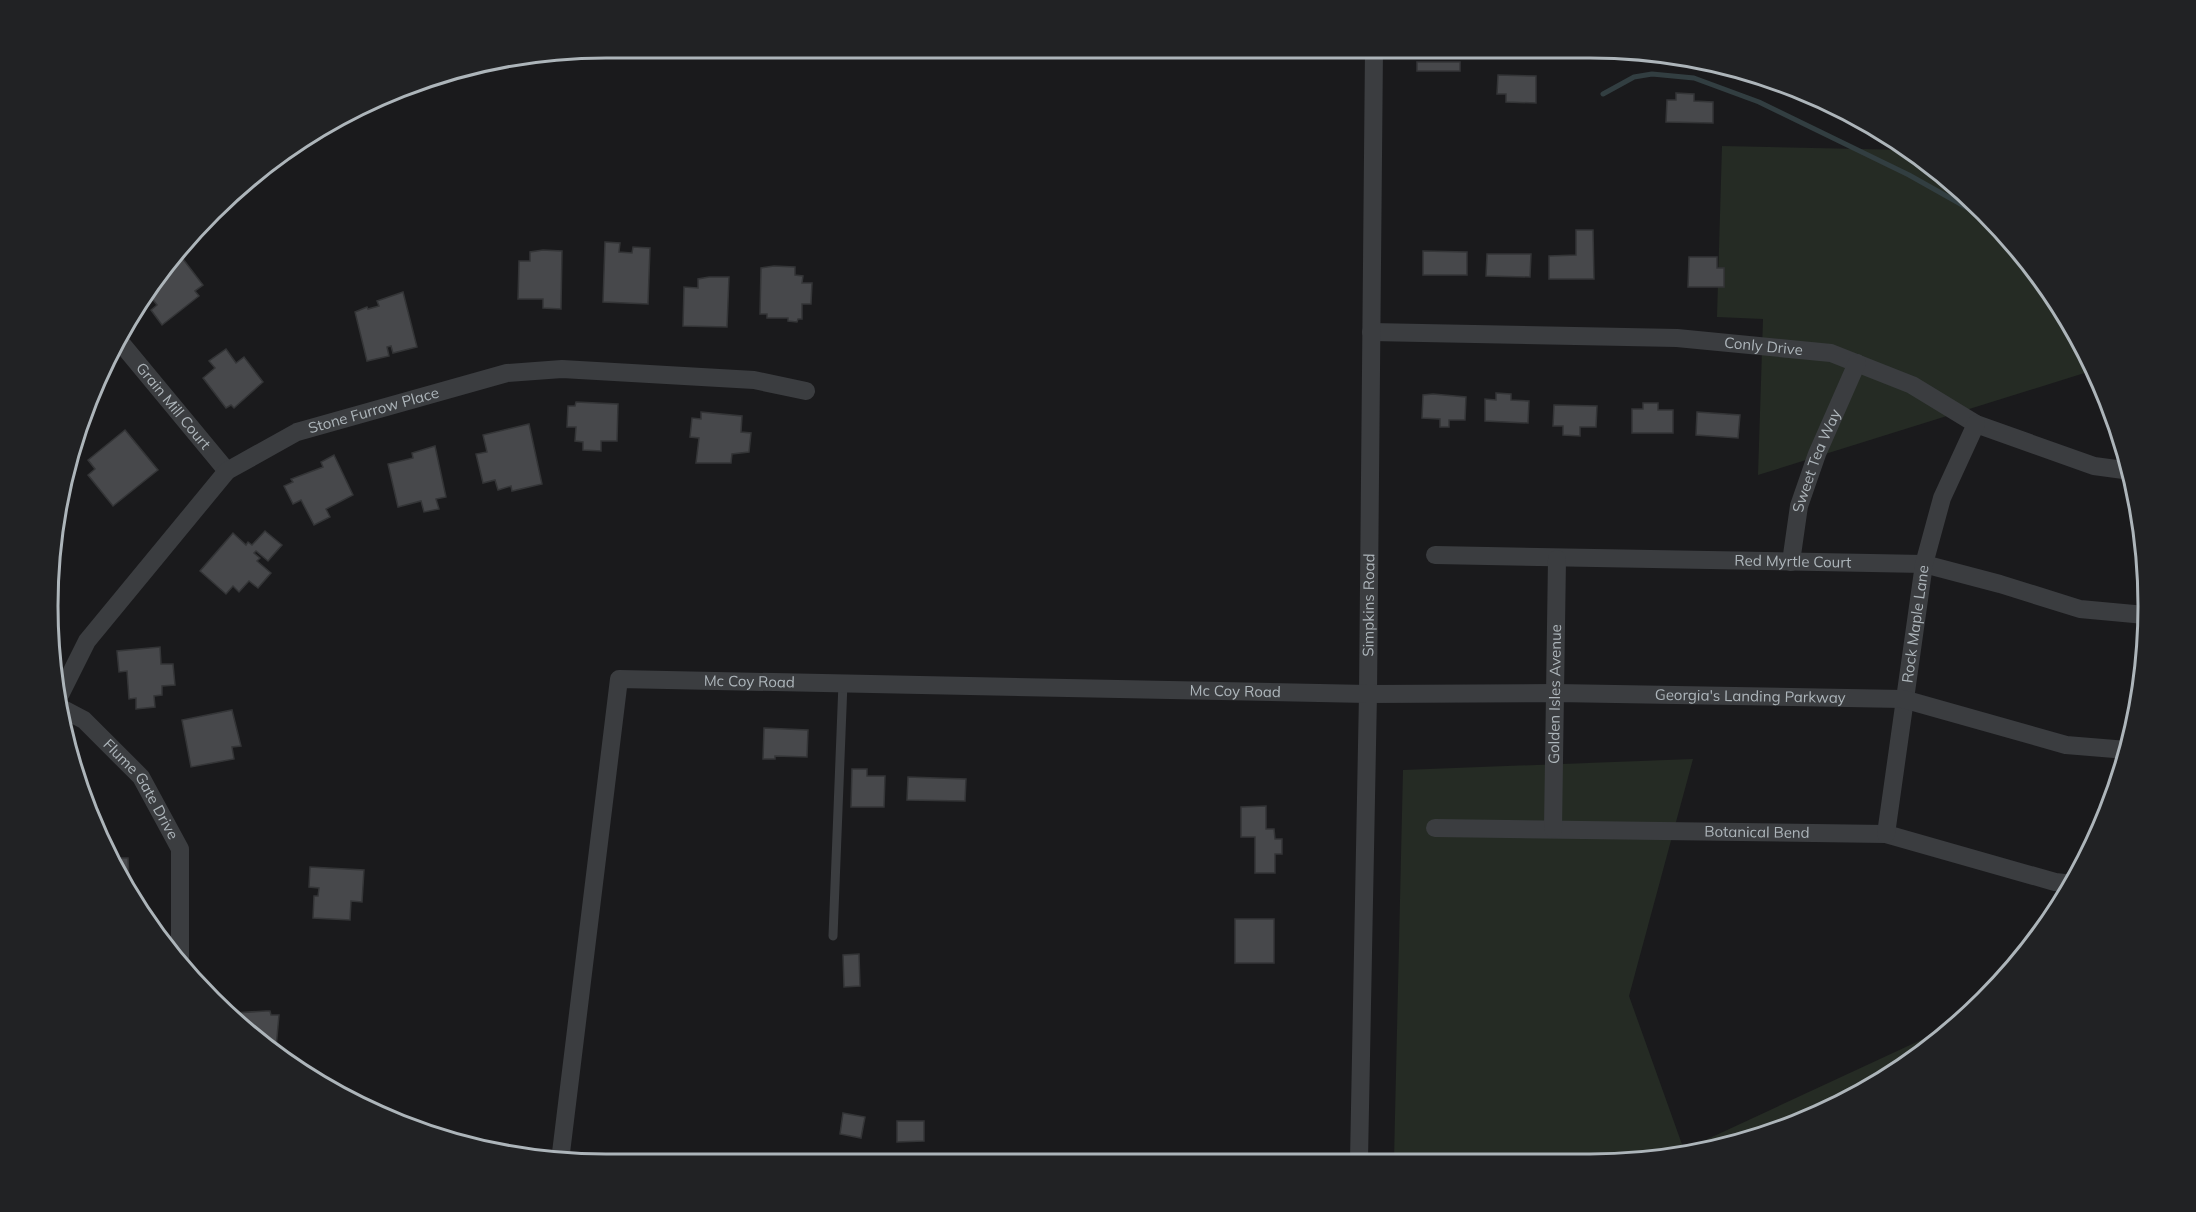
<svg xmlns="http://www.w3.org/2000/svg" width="2196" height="1212" viewBox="0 0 2196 1212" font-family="Mulish,sans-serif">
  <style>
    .green { fill: #252b24 }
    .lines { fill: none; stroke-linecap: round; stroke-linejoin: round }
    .stream { stroke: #323e41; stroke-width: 5 }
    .building { fill: #47484b; stroke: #343537; stroke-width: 1.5 }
    .service { stroke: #3b3d40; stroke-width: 9 }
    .minor { stroke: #3b3d40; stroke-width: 18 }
    .labels { text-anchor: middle; stroke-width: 6; stroke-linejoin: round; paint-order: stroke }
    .street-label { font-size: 15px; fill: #adb5ba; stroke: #151517 }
    .rim { fill: none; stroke: #adb5ba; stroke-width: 3 }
  </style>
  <rect width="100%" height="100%" fill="#1a1a1c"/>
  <g class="green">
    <path d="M 1722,146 L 1907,150 L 1958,186 L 2032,266 L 2094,370 L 1758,475 L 1763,319 L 1717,317 Z"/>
    <path d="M 1693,759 L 1629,996 L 1684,1150 L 1949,1027 L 1900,1070 L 1770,1134 L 1662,1159 L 1394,1160 L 1403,770 Z"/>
  </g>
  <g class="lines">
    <path class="stream" d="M 1603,94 L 1634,77 L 1652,74 L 1694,78 L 1759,102 L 1909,175 L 1989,220"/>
  </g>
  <g class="building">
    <rect x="1417" y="62" width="43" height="9"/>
    <path d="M 1498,75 L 1536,76 L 1536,103 L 1506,102 L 1506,94 L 1497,94 Z"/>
    <path d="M 1676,93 L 1694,94 L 1694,101 L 1713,102 L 1713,123 L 1666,122 L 1667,100 L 1676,100 Z"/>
    <path d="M 1576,230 L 1593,230 L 1594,279 L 1549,279 L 1549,256 L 1576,255 Z"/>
    <path d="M 605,242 L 620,243 L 619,252 L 632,253 L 633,247 L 650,248 L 648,304 L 603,302 Z"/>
    <path d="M 543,250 L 562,251 L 561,309 L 543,308 L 543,299 L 518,299 L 519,261 L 530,261 L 530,252 Z"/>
    <path d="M 1423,251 L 1467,252 L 1467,275 L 1423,275 Z"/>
    <path d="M 1487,254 L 1531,254 L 1530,277 L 1486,276 Z"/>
    <path d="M 1689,257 L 1717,257 L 1717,268 L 1724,268 L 1724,287 L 1688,287 Z"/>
    <path d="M 183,259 L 203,285 L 195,291 L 199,296 L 162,325 L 151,310 L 157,305 L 146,291 L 172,264 L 176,265 Z"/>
    <path d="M 774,266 L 795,267 L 795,275 L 803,276 L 802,283 L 812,283 L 811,304 L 802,304 L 802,319 L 798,319 L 797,322 L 788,321 L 788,318 L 767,318 L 767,314 L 760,314 L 761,268 Z"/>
    <path d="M 709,277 L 729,277 L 727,327 L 683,326 L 684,287 L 698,288 L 698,279 Z"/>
    <path d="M 403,292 L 417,347 L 393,353 L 391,346 L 387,347 L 389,356 L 367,361 L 355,312 L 367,307 L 368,309 L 379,306 L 377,301 Z"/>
    <path d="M 226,349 L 236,363 L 244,357 L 263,382 L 234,408 L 231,405 L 226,408 L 203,378 L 215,368 L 209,361 Z"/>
    <path d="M 1496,393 L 1511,394 L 1511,400 L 1529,401 L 1528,423 L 1485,421 L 1485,399 L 1496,400 Z"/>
    <path d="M 1433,394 L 1466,397 L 1465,420 L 1449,420 L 1449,427 L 1440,427 L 1440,419 L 1422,418 L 1423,395 Z"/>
    <path d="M 576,402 L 618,404 L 617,441 L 601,441 L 601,451 L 583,450 L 583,442 L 575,441 L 576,427 L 567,427 L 568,406 L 575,406 Z"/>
    <path d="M 1643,403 L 1658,403 L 1658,410 L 1673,410 L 1673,433 L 1632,433 L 1632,409 L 1643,409 Z"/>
    <path d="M 1554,405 L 1597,406 L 1596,427 L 1580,427 L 1580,436 L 1563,435 L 1563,426 L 1553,426 Z"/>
    <path d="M 701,412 L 742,416 L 741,432 L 751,433 L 749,452 L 732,454 L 731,463 L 696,463 L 699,438 L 690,437 L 692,418 L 701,419 Z"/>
    <path d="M 1697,412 L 1740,415 L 1738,438 L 1696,435 Z"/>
    <path d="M 529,424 L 542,484 L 512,491 L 511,486 L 498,490 L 495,480 L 483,483 L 476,454 L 487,452 L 483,435 Z"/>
    <path d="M 125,430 L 158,470 L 113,506 L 88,475 L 95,469 L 88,460 Z"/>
    <path d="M 435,446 L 446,497 L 436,499 L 439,509 L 424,512 L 421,501 L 398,507 L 388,464 L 413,458 L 412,453 Z"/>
    <path d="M 334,455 L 353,495 L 326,509 L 330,517 L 314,525 L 301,500 L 293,504 L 284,486 L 293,482 L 291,479 L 323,467 L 321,462 Z"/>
    <path d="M 265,531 L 282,545 L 268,561 L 256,551 L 254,553 L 260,558 L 257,561 L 271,573 L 258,588 L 249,581 L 239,592 L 233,586 L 226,594 L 200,571 L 233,533 L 246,545 L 248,542 L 252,545 Z"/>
    <path d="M 160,647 L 161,664 L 173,664 L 175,685 L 162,686 L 162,695 L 154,696 L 155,707 L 136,709 L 136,698 L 129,699 L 127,671 L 119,672 L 117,651 Z"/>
    <path d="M 232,710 L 241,746 L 232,747 L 234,759 L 191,767 L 182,720 Z"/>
    <path d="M 764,728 L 808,730 L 807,757 L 775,756 L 775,759 L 763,759 Z"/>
    <path d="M 852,769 L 867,769 L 867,776 L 885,776 L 884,807 L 851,807 Z"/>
    <path d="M 908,777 L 966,779 L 965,801 L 907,800 Z"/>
    <path d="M 1266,806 L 1266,829 L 1274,829 L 1275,839 L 1282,839 L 1282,854 L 1275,854 L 1275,873 L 1255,873 L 1255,837 L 1241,837 L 1241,807 Z"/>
    <path d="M 114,858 L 128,858 L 129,881 Z"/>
    <path d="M 310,867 L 364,870 L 362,902 L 351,901 L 350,920 L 313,918 L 314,896 L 318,896 L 319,888 L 309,887 Z"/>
    <rect x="1235" y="919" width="39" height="44"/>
    <path d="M 859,954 L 860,986 L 844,987 L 843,955 Z"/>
    <path d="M 266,1011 L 270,1011 L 271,1015 L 279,1015 L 276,1048 L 234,1013 Z"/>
    <path d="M 843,1113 L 865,1117 L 861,1138 L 840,1134 Z"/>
    <path d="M 897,1121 L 924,1121 L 924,1141 L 897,1142 Z"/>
  </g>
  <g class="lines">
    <path class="service" d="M 833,936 L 843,683"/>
    <g class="minor">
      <path id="s1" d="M 1371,332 L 1677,338 L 1831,353 L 1912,385 L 1976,424 L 2094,466 L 2131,471"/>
      <path id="s2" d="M 121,343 L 227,471"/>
      <path id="s3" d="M 1435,555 L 1924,564 L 2000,584 L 2080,609 L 2145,615"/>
      <path id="s4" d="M 1791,562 L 1799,506 L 1817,454 L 1857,363"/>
      <path id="s5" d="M 61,693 L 87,641 L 227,471 L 297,432 L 507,373 L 562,369 L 754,380 L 806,391"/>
      <path id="s6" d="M 65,710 L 84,720 L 141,777 L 180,849 L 180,963"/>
      <path id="s7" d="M 1435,828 L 1886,834 L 2055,882 L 2074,884"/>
      <path id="s8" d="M 1553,829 L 1557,559"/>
      <path id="s9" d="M 1886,834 L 1924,564 L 1942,498 L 1976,424"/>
      <path id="s10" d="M 1359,1160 L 1368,694 L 1374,49"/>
      <path id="s11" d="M 560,1161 L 619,679 L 1368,694 L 1556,693 L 1903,699 L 2066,745 L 2127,750"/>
    </g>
  </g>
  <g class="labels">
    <g class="street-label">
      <text dy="5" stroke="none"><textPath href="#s1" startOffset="393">Conly Drive</textPath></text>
      <text dy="5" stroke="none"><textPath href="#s2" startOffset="82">Grain Mill Court</textPath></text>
      <text dy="5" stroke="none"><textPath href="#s5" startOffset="438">Stone Furrow Place</textPath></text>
      <text dy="5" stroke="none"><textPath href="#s4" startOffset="105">Sweet Tea Way</textPath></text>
      <text dy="5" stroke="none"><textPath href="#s3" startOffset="358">Red Myrtle Court</textPath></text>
      <text dy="5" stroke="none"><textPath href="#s10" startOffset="555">Simpkins Road</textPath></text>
      <text dy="5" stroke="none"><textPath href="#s9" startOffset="212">Rock Maple Lane</textPath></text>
      <text dy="5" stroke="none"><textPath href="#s11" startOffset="616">Mc Coy Road</textPath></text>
      <text dy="5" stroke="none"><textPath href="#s11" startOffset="1102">Mc Coy Road</textPath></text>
      <text dy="5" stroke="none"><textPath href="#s8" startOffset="135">Golden Isles Avenue</textPath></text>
      <text dy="5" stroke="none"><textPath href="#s11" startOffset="1617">Georgia's Landing Parkway</textPath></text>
      <text dy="5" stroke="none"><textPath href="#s6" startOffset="112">Flume Gate Drive</textPath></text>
      <text dy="5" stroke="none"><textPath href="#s7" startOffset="322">Botanical Bend</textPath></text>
    </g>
  </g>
  <path d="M0 0H2196V1212H0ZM606 58H1590A548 548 0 0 1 2138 606V606A548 548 0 0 1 1590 1154H606A548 548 0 0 1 58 606V606A548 548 0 0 1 606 58Z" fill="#212224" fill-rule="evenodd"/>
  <path class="rim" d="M606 58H1590A548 548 0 0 1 2138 606V606A548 548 0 0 1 1590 1154H606A548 548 0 0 1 58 606V606A548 548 0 0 1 606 58Z"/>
</svg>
